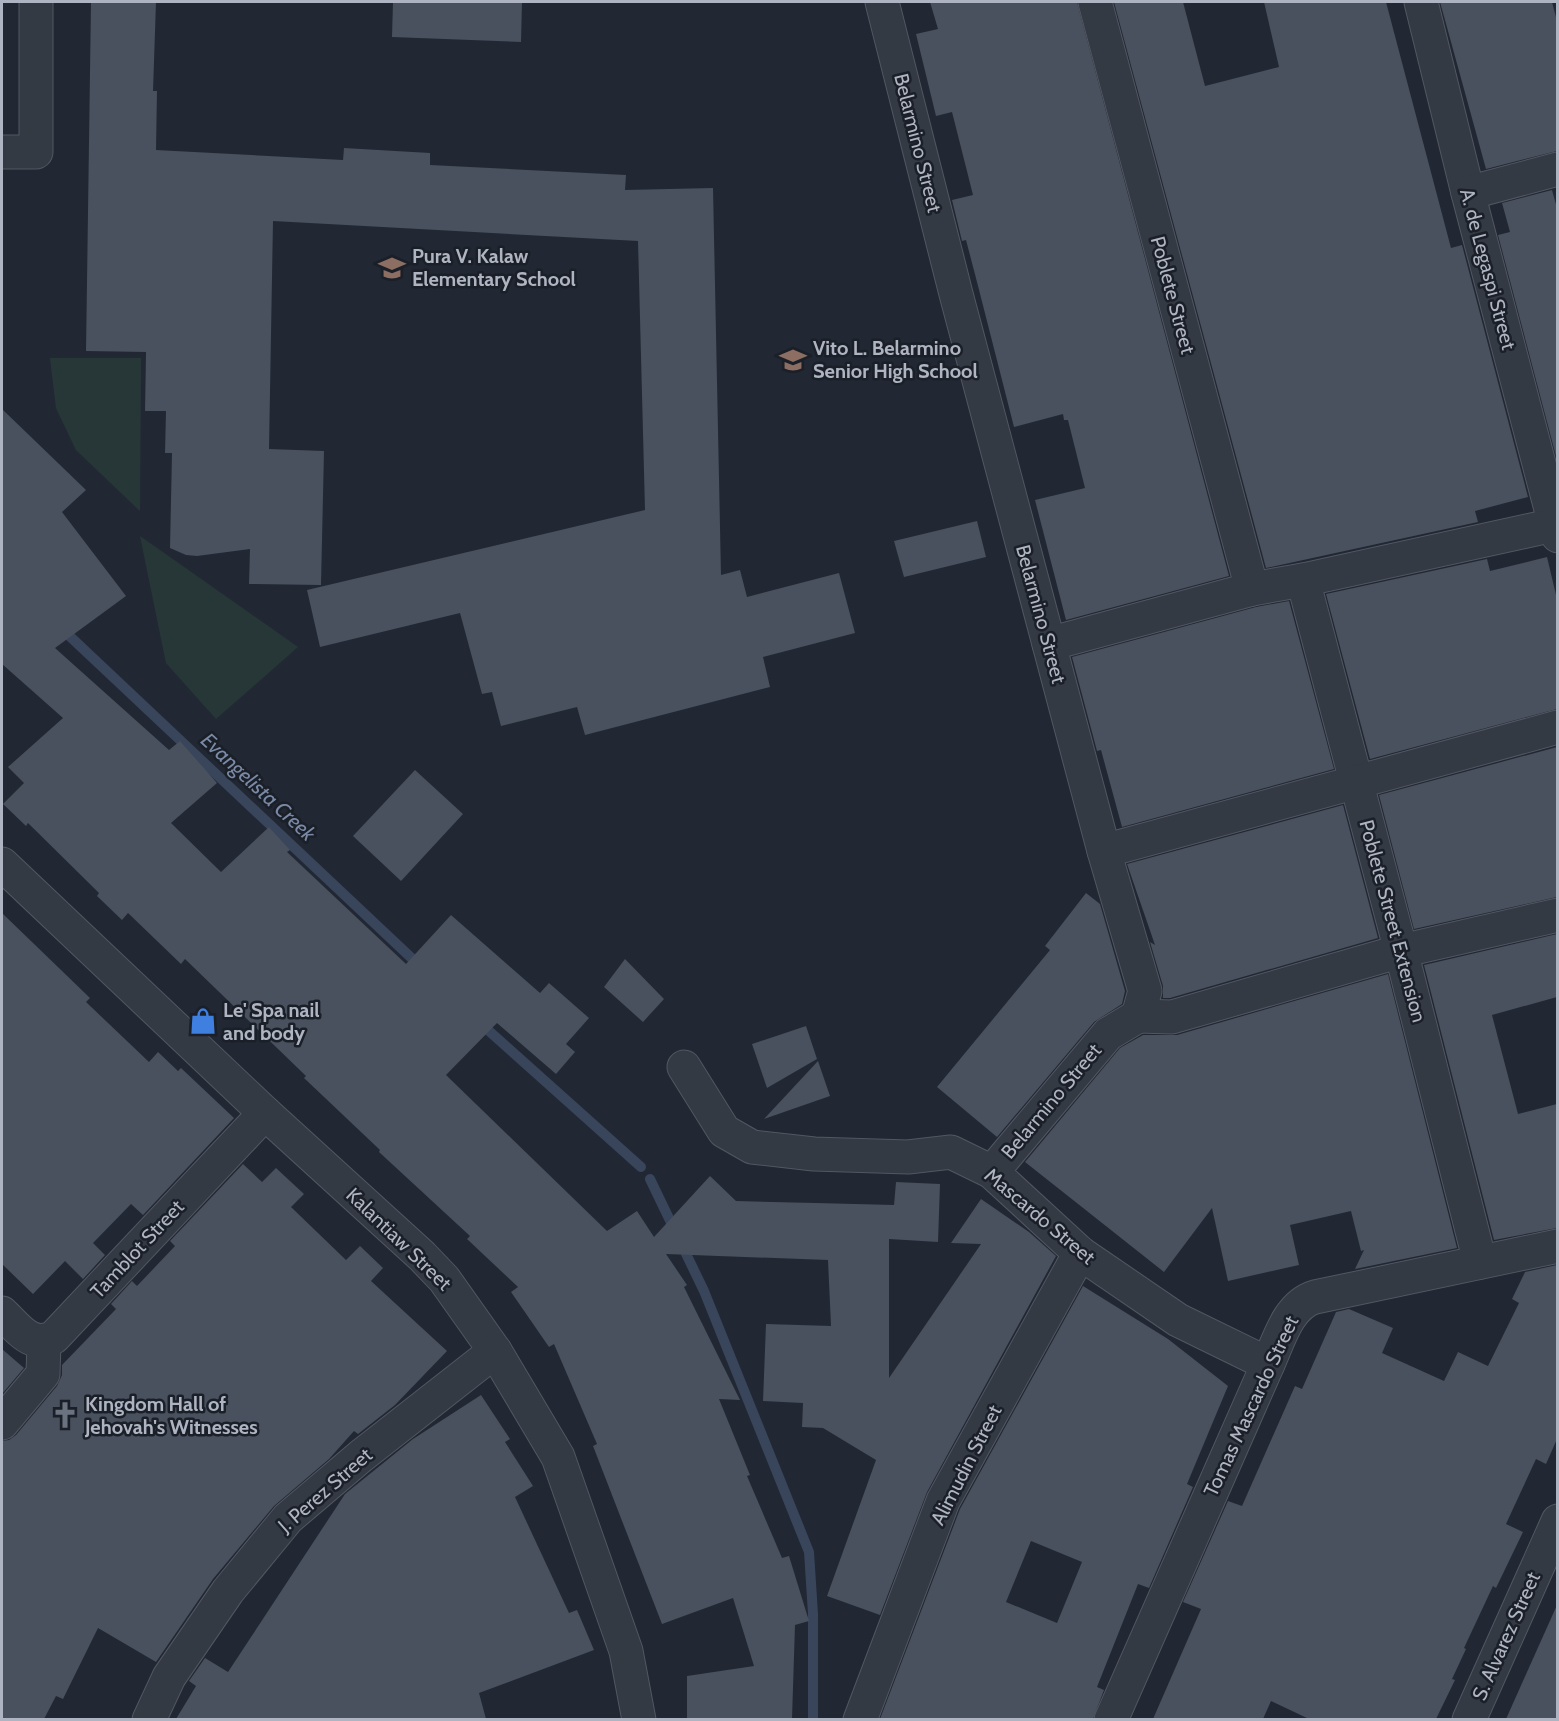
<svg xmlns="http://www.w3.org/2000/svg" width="1559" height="1721" viewBox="0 0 1559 1721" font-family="Cabin,sans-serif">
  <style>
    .green { fill: #273738 }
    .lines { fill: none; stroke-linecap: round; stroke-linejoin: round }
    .stream { stroke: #38455b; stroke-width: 10 }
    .building { fill: #49505e; fill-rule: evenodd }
    .minor-casing { stroke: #525762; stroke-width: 35 }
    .minor { stroke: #343a44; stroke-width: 33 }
    .labels { text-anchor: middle; stroke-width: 5; stroke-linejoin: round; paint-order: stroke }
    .street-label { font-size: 20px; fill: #aeb4c1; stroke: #1a1f28 }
    .poi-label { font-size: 20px; font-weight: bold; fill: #aeb4c1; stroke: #1a1f28; text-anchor: start }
    .water-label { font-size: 21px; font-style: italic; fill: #7a8aa6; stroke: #1a1f28 }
  </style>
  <rect width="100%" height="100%" fill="#212833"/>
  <g class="green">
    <path d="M 50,358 L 141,358 L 140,511 L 76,450 L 56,408 Z"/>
    <path d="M 140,536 L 298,647 L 216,719 L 166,663 Z"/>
  </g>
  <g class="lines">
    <g class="stream">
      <path d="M 61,628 L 421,967"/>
      <path d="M 480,1023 L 641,1167"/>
      <path d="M 650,1179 L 704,1291 L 809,1552 L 813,1614 L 813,1720"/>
    </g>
  </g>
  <g class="building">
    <path d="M 91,2 L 156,2 L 153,91 L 157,91 L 156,150 L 343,160 L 344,148 L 430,153 L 430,165 L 626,175 L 625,190 L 713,188 L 721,575 L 740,570 L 747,597 L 839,573 L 855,633 L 763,657 L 770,687 L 585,735 L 577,707 L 501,726 L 492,692 L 482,694 L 460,613 L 320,647 L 307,590 L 645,510 L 638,241 L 273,221 L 269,449 L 324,451 L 321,585 L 249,584 L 250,549 L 197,556 L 186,555 L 170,548 L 172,453 L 165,453 L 166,411 L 145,411 L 146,352 L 86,351 Z"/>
    <path d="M 393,2 L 522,2 L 521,42 L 392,37 Z"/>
    <path d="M 930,2 L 1077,2 L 1229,576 L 1066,620 L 1035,500 L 1085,488 L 1068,420 L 1064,420 L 1063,414 L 1014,427 L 977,282 L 966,240 L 962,241 L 952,200 L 973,195 L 952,112 L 936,116 L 916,34 L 938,29 Z"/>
    <path d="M 1114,2 L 1183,2 L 1205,86 L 1279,67 L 1264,2 L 1386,2 L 1451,248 L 1462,245 L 1528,497 L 1475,511 L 1478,522 L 1266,568 Z"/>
    <path d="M 1440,2 L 1552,2 L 1557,21 L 1557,151 L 1486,169 Z"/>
    <path d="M 1552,190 L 1557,208 L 1557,460 L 1498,235 L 1510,232 L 1502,203 Z"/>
    <path d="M 2,409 L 86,490 L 62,512 L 126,596 L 55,648 L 169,750 L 180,741 L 217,783 L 171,823 L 221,872 L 269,827 L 290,850 L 287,852 L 406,964 L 451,915 L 540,993 L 549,983 L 589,1018 L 566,1044 L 575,1052 L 556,1074 L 497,1023 L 446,1075 L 607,1231 L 637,1211 L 654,1237 L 710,1176 L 736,1201 L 816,1203 L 894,1205 L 896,1182 L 940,1184 L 938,1242 L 889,1239 L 889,1378 L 981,1244 L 951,1243 L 981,1199 L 1029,1232 L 1056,1256 L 927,1492 L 880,1615 L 827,1596 L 876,1460 L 823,1428 L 802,1427 L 803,1403 L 763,1401 L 766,1324 L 831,1326 L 828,1260 L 666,1254 L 687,1285 L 684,1287 L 740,1400 L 719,1399 L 750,1475 L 747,1476 L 782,1558 L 789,1556 L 809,1621 L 795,1625 L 792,1719 L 687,1719 L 687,1676 L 754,1666 L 733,1598 L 662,1624 L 593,1446 L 597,1444 L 554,1344 L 549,1347 L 511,1292 L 518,1287 L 467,1239 L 470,1236 L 379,1152 L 380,1150 L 304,1078 L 306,1076 L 185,959 L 181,964 L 128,913 L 122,920 L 97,896 L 99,893 L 28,823 L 26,826 L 3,804 L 24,783 L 8,767 L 63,718 L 2,664 Z"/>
    <path d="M 977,521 L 986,557 L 904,577 L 894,541 Z"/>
    <path d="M 1547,557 L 1557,599 L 1557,709 L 1370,759 L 1326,594 L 1487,559 L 1490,571 Z"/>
    <path d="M 1289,601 L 1334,769 L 1122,827 L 1101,750 L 1097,751 L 1072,657 L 1256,607 Z"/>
    <path d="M 1557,747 L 1557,897 L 1414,929 L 1379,795 Z"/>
    <path d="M 415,770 L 463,814 L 401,881 L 353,836 Z"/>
    <path d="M 1343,805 L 1378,938 L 1170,998 L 1163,998 L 1163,986 L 1150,942 L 1155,945 L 1127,864 Z"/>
    <path d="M 1086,893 L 1100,904 L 1125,991 L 1122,1004 L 1094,1022 L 997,1137 L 937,1087 L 1050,950 L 1045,946 Z"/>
    <path d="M 2,913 L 90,998 L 86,1002 L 149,1062 L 158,1052 L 178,1071 L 181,1068 L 234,1118 L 143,1215 L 131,1204 L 93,1243 L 105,1255 L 83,1279 L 65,1261 L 33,1294 L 2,1264 Z"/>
    <path d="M 1557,934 L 1557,997 L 1492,1015 L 1518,1114 L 1557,1104 L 1557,1228 L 1494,1240 L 1424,965 Z"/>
    <path d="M 625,959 L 664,999 L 643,1022 L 604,987 Z"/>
    <path d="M 1388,974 L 1457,1248 L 1355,1269 L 1364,1250 L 1361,1251 L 1351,1211 L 1290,1225 L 1299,1265 L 1228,1281 L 1212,1208 L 1164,1272 L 1025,1162 L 1120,1048 L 1143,1035 L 1177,1035 Z"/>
    <path d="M 806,1026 L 817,1059 L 767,1088 L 752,1044 Z"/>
    <path d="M 818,1061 L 830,1096 L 764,1119 Z"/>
    <path d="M 243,1164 L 262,1182 L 276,1168 L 304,1194 L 291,1207 L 346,1260 L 360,1246 L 383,1268 L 371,1281 L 447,1351 L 395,1405 L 358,1434 L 354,1431 L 329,1459 L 274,1506 L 213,1579 L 156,1662 L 98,1628 L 63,1699 L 56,1696 L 44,1719 L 2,1719 L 2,1441 L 9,1440 L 16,1435 L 57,1386 L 62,1375 L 62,1365 L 116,1309 L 111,1304 L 132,1281 L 137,1286 L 175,1246 L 170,1241 Z"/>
    <path d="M 1557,1265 L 1557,1439 L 1546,1464 L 1536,1459 L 1506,1524 L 1523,1532 L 1496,1588 L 1493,1586 L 1464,1648 L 1466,1649 L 1452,1679 L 1455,1680 L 1436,1719 L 1309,1719 L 1271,1701 L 1263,1719 L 1153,1719 L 1201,1609 L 1183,1602 L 1228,1501 L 1242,1506 L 1295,1386 L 1302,1389 L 1336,1312 L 1349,1309 L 1393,1328 L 1382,1353 L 1444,1381 L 1458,1352 L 1488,1366 L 1519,1303 L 1512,1299 L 1525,1272 Z"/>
    <path d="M 1083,1286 L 1168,1339 L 1228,1386 L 1187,1484 L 1193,1487 L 1149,1588 L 1138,1584 L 1097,1687 L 1104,1690 L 1093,1719 L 880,1719 L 960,1509 ZM 1031,1541 L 1082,1562 L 1057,1623 L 1006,1602 Z"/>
    <path d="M 2,1349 L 24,1368 L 2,1394 Z"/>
    <path d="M 481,1395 L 510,1439 L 505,1442 L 533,1486 L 515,1497 L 569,1613 L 577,1610 L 594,1650 L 479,1693 L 486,1719 L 176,1719 L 196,1686 L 189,1681 L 205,1658 L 228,1672 L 345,1494 L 413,1439 Z"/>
    <path d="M 1557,1605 L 1557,1719 L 1506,1719 Z"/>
  </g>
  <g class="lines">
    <defs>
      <g id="minor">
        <path d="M 882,2 L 956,294 L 1104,851 L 1145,991 L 1138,1016 L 1108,1034 L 992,1172"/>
        <path d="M 1095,2 L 1252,589"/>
        <path d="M 1421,2 L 1468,193 L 1558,536"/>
        <path d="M 2,152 L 36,152 L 36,2"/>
        <path d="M 1468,193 L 1558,169"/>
        <path d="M 1303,580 L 1401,951 L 1480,1262"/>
        <path d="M 1049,644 L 1252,589 L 1303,580 L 1554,525"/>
        <path d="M 1104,851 L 1558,727"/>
        <path d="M 2,864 L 265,1113 L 422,1256 L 444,1279 L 495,1351 L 558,1457 L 626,1651 L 639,1720"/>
        <path d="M 1138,1016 L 1172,1017 L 1401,951 L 1558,915"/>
        <path d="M 684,1067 L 724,1131 L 752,1147 L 814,1154 L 908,1157 L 951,1152 L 992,1172 L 1080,1253 L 1178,1320 L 1268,1364"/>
        <path d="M 2,1313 C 18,1328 31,1349 54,1337 L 265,1113"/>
        <path d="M 2,1423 L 43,1374 L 44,1342"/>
        <path d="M 149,1720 L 169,1677 L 228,1591 L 288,1518 L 361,1456 L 495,1351"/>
        <path d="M 860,1720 L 943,1501 L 1080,1253"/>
        <path d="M 1111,1720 L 1268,1364 C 1279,1340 1288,1305 1315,1297 L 1558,1246"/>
        <path d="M 1469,1720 L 1558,1521"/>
      </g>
    </defs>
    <use href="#minor" class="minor-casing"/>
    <use href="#minor" class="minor"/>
  </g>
  <defs>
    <symbol id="school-bare" viewBox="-9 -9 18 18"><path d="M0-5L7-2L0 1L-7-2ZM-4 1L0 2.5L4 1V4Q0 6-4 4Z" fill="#8d6e63" stroke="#1a1f28" stroke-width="2.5" paint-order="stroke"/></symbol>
    <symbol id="shop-bare" viewBox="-9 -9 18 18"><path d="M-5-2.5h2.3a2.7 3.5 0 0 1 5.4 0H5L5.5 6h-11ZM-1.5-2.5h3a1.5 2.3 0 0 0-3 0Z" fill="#3f7fe0" stroke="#1a1f28" stroke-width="2.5" paint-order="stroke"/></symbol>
    <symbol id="church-bare" viewBox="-9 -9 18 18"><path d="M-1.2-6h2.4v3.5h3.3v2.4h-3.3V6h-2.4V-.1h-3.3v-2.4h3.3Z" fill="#6b7280" stroke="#1a1f28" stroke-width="2.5" paint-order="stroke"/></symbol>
  </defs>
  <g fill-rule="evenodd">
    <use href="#school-bare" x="373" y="249" width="38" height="38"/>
    <use href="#school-bare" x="774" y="341" width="38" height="38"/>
    <use href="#shop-bare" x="184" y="1002" width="38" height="38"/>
    <use href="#church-bare" x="46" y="1396" width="38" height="38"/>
  </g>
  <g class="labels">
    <g class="street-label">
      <text transform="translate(918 143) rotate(76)" y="7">Belarmino Street</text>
      <text transform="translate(1488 269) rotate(75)" y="7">A. de Legaspi Street</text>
      <text transform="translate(1173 295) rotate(75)" y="7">Poblete Street</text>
      <text transform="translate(1041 614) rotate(75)" y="7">Belarmino Street</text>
      <text transform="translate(1393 921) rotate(75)" y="7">Poblete Street Extension</text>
      <text transform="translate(1051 1101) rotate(-50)" y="7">Belarmino Street</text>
      <text transform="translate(1040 1216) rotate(40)" y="7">Mascardo Street</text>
      <text transform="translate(399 1239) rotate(44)" y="7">Kalantiaw Street</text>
      <text transform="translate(137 1249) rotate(-47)" y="7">Tamblot Street</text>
      <text transform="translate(1251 1406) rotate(-65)" y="7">Tomas Mascardo Street</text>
      <text transform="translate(966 1465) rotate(-63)" y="7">Alimudin Street</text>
      <text transform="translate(325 1490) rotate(-41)" y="7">J. Perez Street</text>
      <text transform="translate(1506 1636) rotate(-66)" y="7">S. Alvarez Street</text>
    </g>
    <g class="poi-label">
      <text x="412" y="263">Pura V. Kalaw<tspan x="412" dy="23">Elementary School</tspan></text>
      <text x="813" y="355">Vito L. Belarmino<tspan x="813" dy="23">Senior High School</tspan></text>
      <text x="223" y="1017">Le' Spa nail<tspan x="223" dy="23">and body</tspan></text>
      <text x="85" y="1411">Kingdom Hall of<tspan x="85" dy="23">Jehovah's Witnesses</tspan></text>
    </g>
    <g class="water-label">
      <text transform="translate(258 787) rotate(43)" y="7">Evangelista Creek</text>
    </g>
  </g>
  <rect width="1559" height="1721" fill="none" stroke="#aeb4c1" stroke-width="6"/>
</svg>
